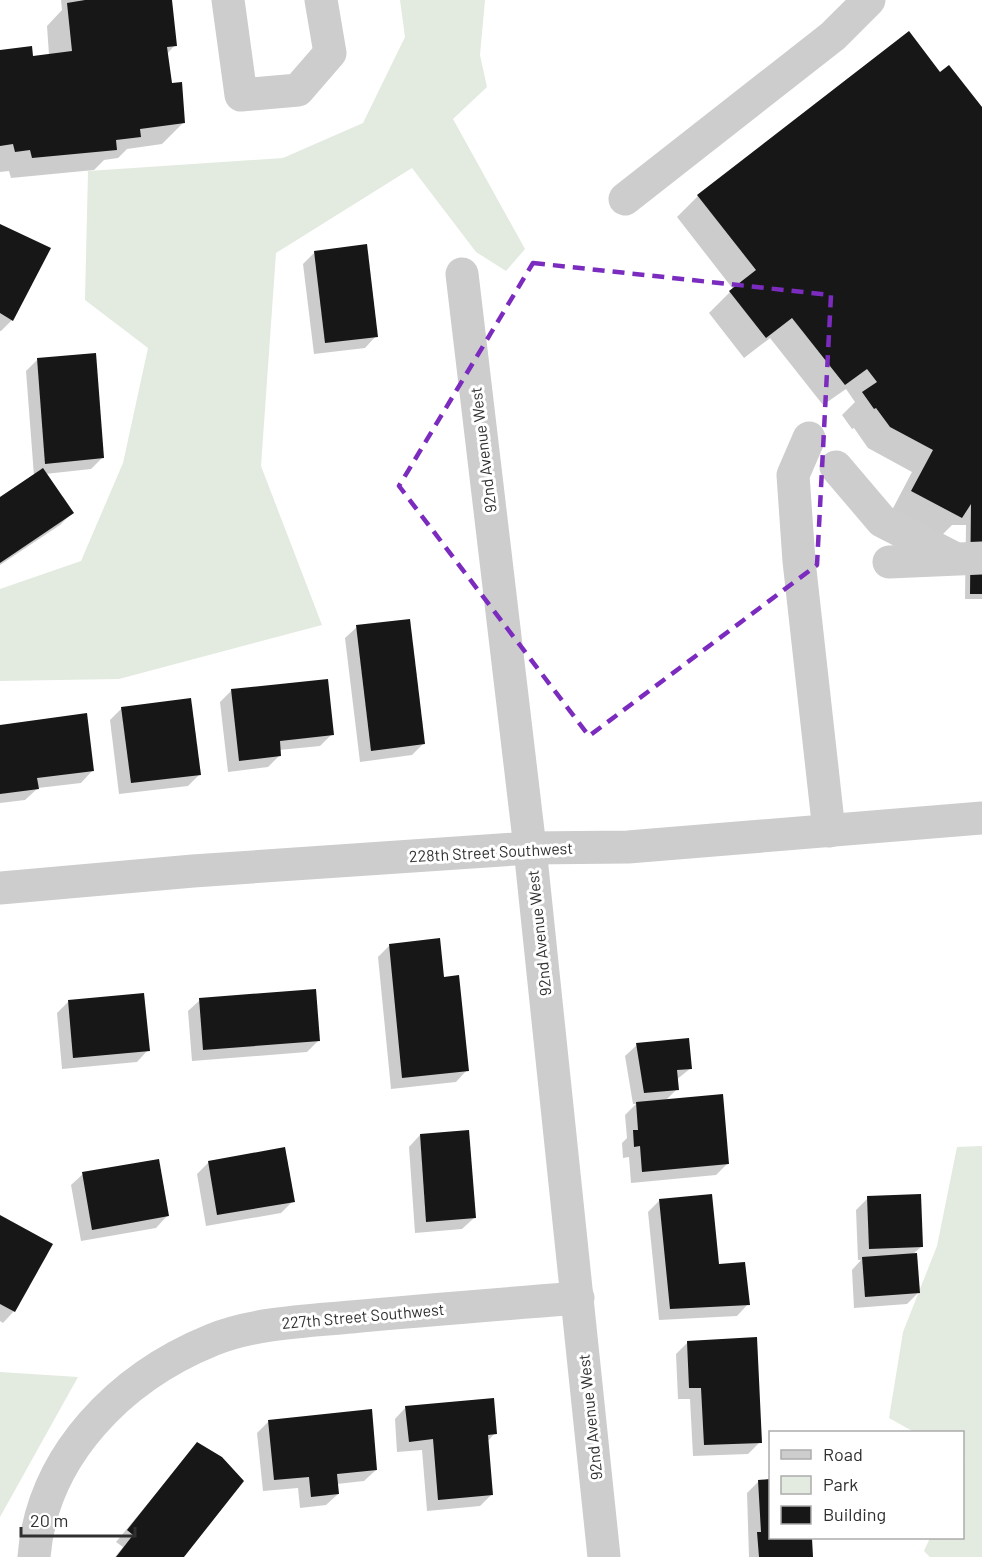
<svg xmlns="http://www.w3.org/2000/svg" width="982" height="1557" viewBox="0 0 982 1557" font-family="Barlow,sans-serif">
  <style>
    .green { fill: #e3ebe0 }
    .shadow { fill: #0003 }
    .building { fill: #171717 }
    .lines { fill: none; stroke-linecap: round; stroke-linejoin: round }
    .minor { stroke: #cdcdcd; stroke-width: 33 }
    .marked { fill: none; stroke: #7b2cbf; stroke-width: 4.5; stroke-dasharray: 12 8; stroke-linejoin: round }
    .labels { text-anchor: middle; stroke-width: 6; stroke-linejoin: round; paint-order: stroke }
    .street-label { font-size: 16px; fill: #303030; stroke: #fff }
  </style>
  <rect width="100%" height="100%" fill="#fff"/>
  <g class="green">
    <path d="M 400,0 L 485,0 L 480,55 L 487,87 L 453,119 L 525,249 L 506,271 L 476,252 L 412,168 L 276,253 L 261,466 L 322,625 L 119,679 L 0,681 L 0,589 L 81,561 L 123,463 L 148,348 L 85,300 L 88,171 L 283,158 L 363,123 L 405,37 Z"/>
    <path d="M 982,1146 L 982,1557 L 930,1557 L 924,1551 L 930,1538 L 962,1538 L 962,1466 L 965,1461 L 963,1459 L 962,1432 L 914,1432 L 889,1418 L 903,1332 L 937,1246 L 957,1147 Z"/>
    <path d="M 0,1372 L 78,1377 L 0,1517 Z"/>
  </g>
  <g class="shadow">
    <path d="M 61,0 L 170,0 L 175,45 L 167,54 L 170,85 L 184,122 L 162,144 L 127,149 L 118,158 L 104,160 L 94,170 L 11,178 L 9,171 L 0,172 L 0,52 L 32,58 L 49,55 L 47,26 L 62,10 Z"/>
    <path d="M 940,74 L 982,109 L 982,599 L 965,599 L 966,525 L 952,525 L 939,538 L 891,512 L 912,472 L 868,448 L 854,428 L 852,429 L 842,415 L 855,402 L 846,389 L 823,405 L 770,338 L 744,358 L 709,313 L 733,289 L 677,217 L 698,196 Z"/>
    <path d="M 0,225 L 12,320 L 1,331 L 0,331 Z"/>
    <path d="M 315,252 L 376,336 L 365,348 L 314,354 L 303,264 Z"/>
    <path d="M 37,360 L 102,458 L 91,469 L 45,474 L 72,513 L 60,525 L 0,565 L 0,499 L 34,476 L 26,371 Z"/>
    <path d="M 357,627 L 423,744 L 412,755 L 360,762 L 345,638 Z"/>
    <path d="M 232,690 L 332,734 L 320,746 L 279,750 L 279,756 L 268,767 L 228,772 L 220,702 Z"/>
    <path d="M 121,709 L 200,774 L 188,786 L 119,794 L 110,720 Z"/>
    <path d="M 0,726 L 92,771 L 81,783 L 38,788 L 25,800 L 0,803 Z"/>
    <path d="M 389,946 L 442,978 L 467,1070 L 456,1082 L 391,1089 L 378,957 Z"/>
    <path d="M 200,1000 L 319,1040 L 307,1052 L 192,1061 L 188,1011 Z"/>
    <path d="M 68,1002 L 148,1050 L 137,1062 L 62,1069 L 57,1013 Z"/>
    <path d="M 637,1045 L 691,1068 L 676,1080 L 677,1089 L 665,1101 L 727,1164 L 716,1175 L 631,1183 L 629,1157 L 623,1158 L 622,1143 L 627,1138 L 625,1115 L 636,1104 L 633,1104 L 625,1056 Z"/>
    <path d="M 420,1135 L 474,1218 L 462,1229 L 415,1233 L 409,1147 Z"/>
    <path d="M 208,1163 L 293,1201 L 281,1213 L 206,1226 L 197,1174 Z"/>
    <path d="M 83,1174 L 167,1216 L 156,1228 L 81,1241 L 71,1185 Z"/>
    <path d="M 868,1198 L 921,1247 L 913,1254 L 919,1292 L 907,1304 L 854,1308 L 852,1270 L 861,1260 L 858,1260 L 856,1210 Z"/>
    <path d="M 660,1200 L 748,1304 L 737,1316 L 659,1320 L 648,1212 Z"/>
    <path d="M 0,1216 L 14,1311 L 3,1323 L 0,1321 Z"/>
    <path d="M 688,1342 L 760,1442 L 748,1454 L 693,1456 L 690,1399 L 678,1399 L 676,1354 Z"/>
    <path d="M 406,1407 L 495,1433 L 487,1442 L 492,1494 L 480,1506 L 427,1511 L 422,1450 L 397,1452 L 395,1419 Z"/>
    <path d="M 268,1422 L 376,1470 L 364,1481 L 337,1484 L 338,1494 L 326,1505 L 300,1508 L 298,1488 L 263,1491 L 257,1433 Z"/>
    <path d="M 197,1444 L 182,1557 L 115,1557 L 123,1547 L 116,1542 Z"/>
    <path d="M 759,1481 L 770,1481 L 770,1538 L 810,1538 L 812,1557 L 749,1557 L 747,1493 Z"/>
  </g>
  <g class="building">
    <path d="M 85,0 L 172,0 L 177,46 L 167,47 L 172,83 L 182,82 L 185,123 L 140,129 L 141,137 L 116,140 L 117,150 L 32,158 L 30,150 L 15,152 L 13,144 L 0,146 L 0,50 L 32,46 L 33,56 L 72,51 L 67,3 Z"/>
    <path d="M 909,31 L 940,72 L 949,65 L 982,107 L 982,594 L 970,594 L 971,504 L 962,518 L 911,491 L 933,450 L 890,427 L 876,408 L 874,409 L 862,392 L 877,382 L 867,369 L 845,385 L 792,318 L 766,338 L 729,291 L 756,270 L 697,195 Z"/>
    <path d="M 0,224 L 51,248 L 13,321 L 0,313 Z"/>
    <path d="M 367,244 L 378,337 L 325,343 L 314,251 Z"/>
    <path d="M 96,353 L 104,458 L 45,464 L 37,358 Z"/>
    <path d="M 43,468 L 74,513 L 0,563 L 0,497 Z"/>
    <path d="M 410,619 L 425,744 L 371,751 L 356,625 Z"/>
    <path d="M 328,679 L 334,735 L 280,741 L 281,756 L 239,761 L 231,689 Z"/>
    <path d="M 191,698 L 201,775 L 131,783 L 121,707 Z"/>
    <path d="M 87,713 L 94,771 L 37,778 L 39,789 L 0,794 L 0,725 Z"/>
    <path d="M 440,938 L 444,977 L 459,975 L 469,1071 L 402,1078 L 389,944 Z"/>
    <path d="M 316,989 L 320,1041 L 203,1050 L 199,998 Z"/>
    <path d="M 144,993 L 150,1051 L 73,1058 L 68,1000 Z"/>
    <path d="M 689,1038 L 692,1069 L 677,1070 L 679,1090 L 644,1093 L 636,1043 Z"/>
    <path d="M 723,1094 L 729,1164 L 642,1172 L 640,1146 L 634,1147 L 633,1130 L 638,1130 L 636,1102 Z"/>
    <path d="M 469,1130 L 476,1218 L 426,1222 L 420,1134 Z"/>
    <path d="M 285,1147 L 295,1202 L 217,1215 L 208,1161 Z"/>
    <path d="M 159,1159 L 169,1216 L 92,1230 L 82,1172 Z"/>
    <path d="M 712,1194 L 719,1264 L 745,1262 L 750,1305 L 670,1309 L 659,1199 Z"/>
    <path d="M 921,1194 L 923,1247 L 869,1249 L 867,1196 Z"/>
    <path d="M 0,1215 L 53,1244 L 15,1312 L 0,1304 Z"/>
    <path d="M 917,1253 L 920,1293 L 865,1297 L 862,1257 Z"/>
    <path d="M 757,1337 L 762,1443 L 704,1445 L 701,1388 L 689,1388 L 687,1341 Z"/>
    <path d="M 494,1398 L 497,1434 L 488,1435 L 493,1495 L 438,1500 L 433,1439 L 409,1442 L 405,1406 Z"/>
    <path d="M 372,1409 L 377,1470 L 337,1474 L 339,1494 L 311,1497 L 309,1477 L 274,1480 L 268,1420 Z"/>
    <path d="M 197,1442 L 222,1457 L 244,1481 L 184,1557 L 116,1557 L 133,1535 L 127,1530 Z"/>
    <path d="M 770,1479 L 770,1538 L 812,1538 L 813,1557 L 759,1557 L 757,1532 L 761,1532 L 758,1480 Z"/>
  </g>
  <g class="lines">
    <g class="minor">
      <path d="M 228,0 L 241,95 L 298,90 L 330,53 L 321,0"/>
      <path d="M 625,199 L 833,36 L 869,0"/>
      <path d="M 462,274 L 530,848 L 604,1557"/>
      <path d="M 809,438 L 793,475 L 799,561 L 829,831"/>
      <path d="M 836,467 L 882,521 L 954,558"/>
      <path d="M 889,562 L 982,558"/>
      <path d="M 0,888 L 193,871 L 530,848 L 628,847 L 982,818"/>
      <path d="M 34,1557 C 42,1455 121,1377 212,1340 C 253,1323 307,1321 351,1317 C 426,1310 502,1304 578,1298"/>
    </g>
  </g>
  <path class="marked" d="M 533,263 L 831,295 L 817,565 L 589,736 L 399,486 Z"/>
  <g class="labels">
    <g class="street-label">
      <text transform="translate(483 450) rotate(-97)" y="6">92nd Avenue West</text>
      <text transform="translate(491 852) rotate(-3)" y="6">228th Street Southwest</text>
      <text transform="translate(539 933) rotate(-96)" y="6">92nd Avenue West</text>
      <text transform="translate(363 1316) rotate(-5)" y="6">227th Street Southwest</text>
      <text transform="translate(590 1417) rotate(-96)" y="6">92nd Avenue West</text>
    </g>
  </g>
  <rect x="769" y="1431" width="195" height="108" fill="#ffffff" stroke="#acacac" stroke-width="1.5"/>
  <rect x="781" y="1450" width="30" height="9" fill="#cdcdcd" stroke="#acacac" stroke-width="1.5"/>
  <text x="823" y="1461" font-size="18" fill="#303030">Road</text>
  <rect x="781" y="1476" width="30" height="18" fill="#e3ebe0" stroke="#acacac" stroke-width="1.5"/>
  <text x="823" y="1491" font-size="18" fill="#303030">Park</text>
  <rect x="781" y="1506" width="30" height="18" fill="#171717" stroke="#acacac" stroke-width="1.5"/>
  <text x="823" y="1521" font-size="18" fill="#303030">Building</text>
  <path d="M21 1527v9h114v-9" fill="none" stroke="#303030" stroke-width="3"/>
  <text x="30" y="1527" font-size="18" fill="#303030" stroke="#ffffff" stroke-width="4.5" paint-order="stroke">20 m</text>
</svg>
